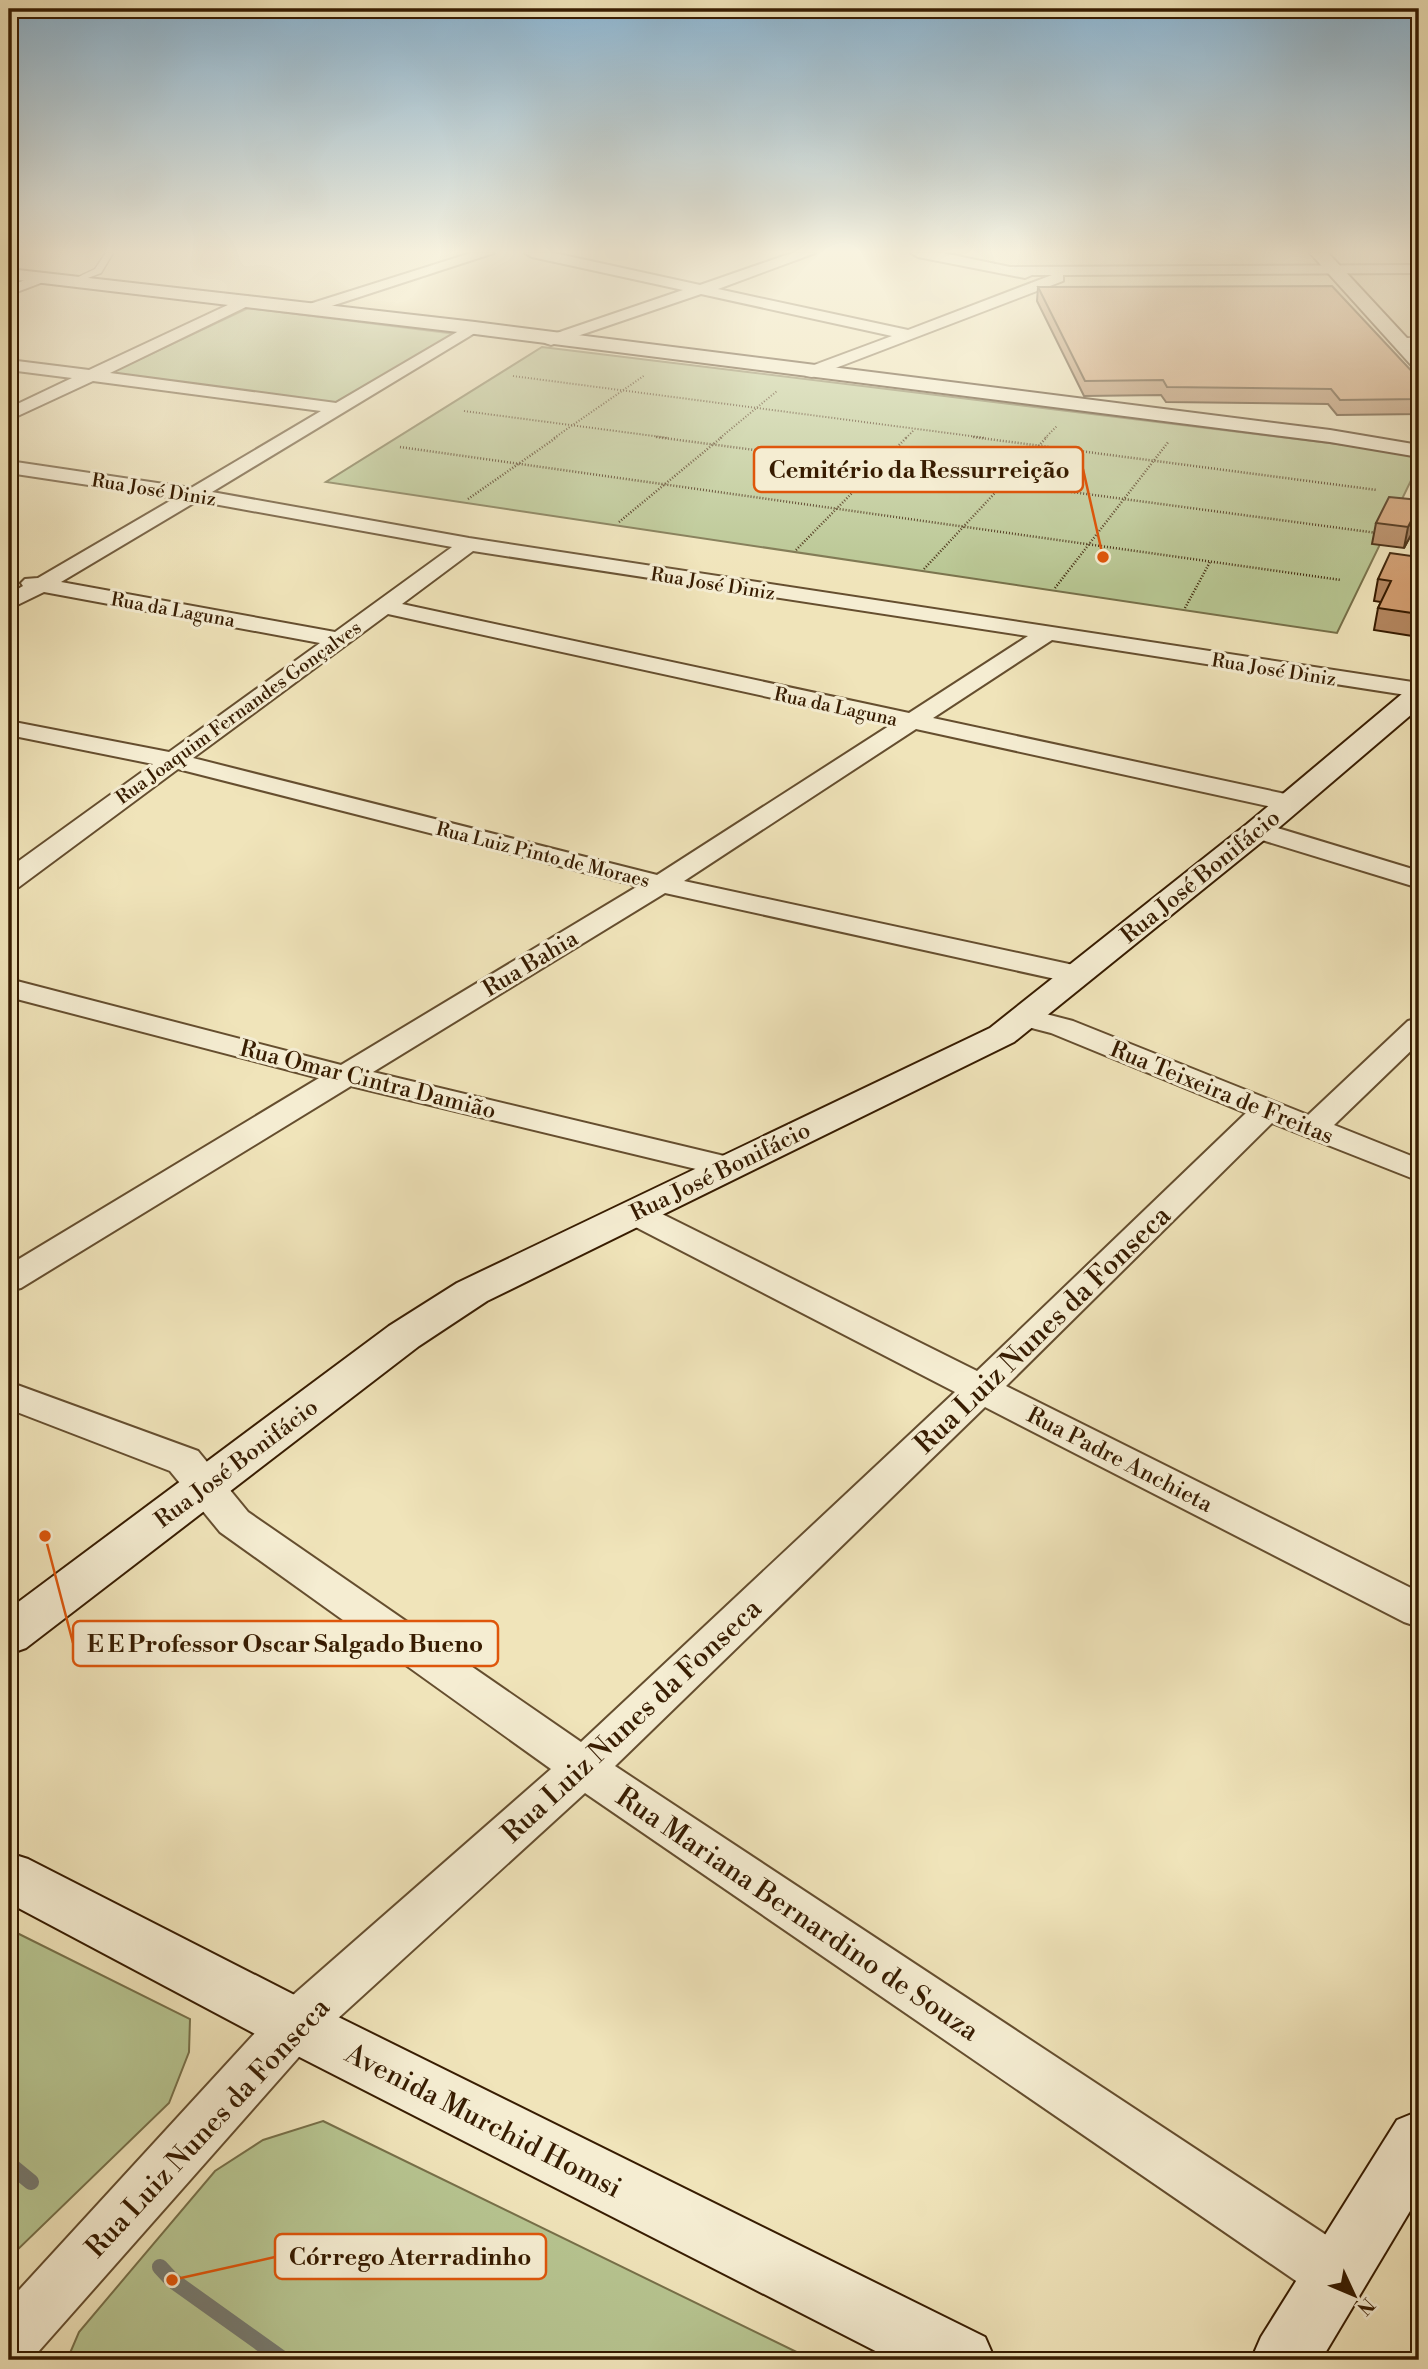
<svg xmlns="http://www.w3.org/2000/svg" width="1428" height="2369" viewBox="0 0 1428 2369" font-family="'Libre Bodoni',serif">
  <style>
    .green { fill: #b7c591; stroke: #777049; stroke-width: 2 }
    .lines { fill: none; stroke-linecap: round; stroke-linejoin: round }
    .stream { stroke: #777b71; stroke-width: 16 }
    .lane-casing { stroke: #654e2f; stroke-width: 3 }
    .street-casing { stroke: #654e2f; stroke-width: 4 }
    .secondary-casing { stroke: #371c01; stroke-width: 4 }
    .path-far1 { stroke: #371c01; stroke-width: 2; stroke-dasharray: 1 2; stroke-linecap: butt }
    .path { stroke: #371c01; stroke-width: 2.5; stroke-dasharray: 1 2; stroke-linecap: butt }
    .lane { fill: #f5edd2; fill-rule: evenodd }
    .street { fill: #f5edd2; fill-rule: evenodd }
    .secondary { fill: #f5edd2; fill-rule: evenodd }
    .wall { fill: #b48760; stroke: #371c01; stroke-width: 2 }
    .shaded-wall { fill: #926e4e; stroke: #371c01; stroke-width: 2 }
    .building { fill: #d19d70; stroke: #371c01; stroke-width: 2 }
    .labels { text-anchor: middle; stroke-width: 6; stroke-linejoin: round; paint-order: stroke }
    .far-street-label { font-size: 19px; fill: #371c01; stroke: #f5edd2 }
    .street-label { font-size: 23px; fill: #371c01; stroke: #f5edd2 }
    .near-street-label { font-size: 28px; fill: #371c01; stroke: #f5edd2 }
    .leader { fill: none; stroke: #df560b; stroke-width: 2.5 }
    .callout-dot { fill: #df560b; stroke: #f5edd2; stroke-width: 2.5 }
    .callout { fill: #f5edd2; stroke: #df560b; stroke-width: 2.5 }
    .callout-label { font-size: 24px; text-anchor: middle; font-weight: bold; fill: #371c01 }
  </style>
  <rect width="100%" height="100%" fill="#f0e4ba"/>
  <filter id="stains"><feTurbulence type="fractalNoise" baseFrequency=".00286" numOctaves="4"/><feColorMatrix values="0 0 0 0 .2 0 0 0 0 .09 0 0 0 0 .02 0 0 0 .5 -.17"/></filter>
  <radialGradient id="worn" r=".72"><stop offset=".6" stop-color="#630" stop-opacity="0"/><stop offset="1" stop-color="#630" stop-opacity=".3"/></radialGradient>
  <g class="green">
    <path d="M 248,308 L 456,334 L 331,405 L 108,374 Z"/>
    <path d="M 542,347 L 1419,454 L 1419,464 L 1337,633 L 326,482 Z"/>
    <path d="M 9,1929 L 190,2019 L 189,2052 L 169,2103 L 9,2258 Z"/>
    <path d="M 323,2121 L 813,2360 L 67,2360 L 79,2332 L 215,2171 L 263,2140 Z"/>
  </g>
  <g class="lines">
    <g class="stream">
      <path d="M 9,2164 L 31,2182"/>
      <path d="M 160,2267 L 172,2280 L 284,2360"/>
    </g>
    <defs>
      <path id="lane" d="M 106,253 L 113,253 L 101,273 L 72,284 L 72,280 L 95,269 Z"/>
      <g id="street">
        <path d="M 471,253 L 494,253 L 313,312 L 308,314 L 300,309 L 303,306 Z"/>
        <path d="M 525,253 L 554,253 L 700,285 L 792,253 L 815,253 L 718,289 L 908,330 L 1052,275 L 1032,275 L 1025,278 L 918,257 L 911,253 L 943,253 L 1010,267 L 1419,265 L 1419,273 L 1063,275 L 1063,281 L 812,377 L 806,376 L 804,372 L 806,368 L 892,336 L 701,294 L 551,345 L 545,343 L 543,340 L 545,337 L 683,290 L 532,257 Z"/>
        <path d="M 41,274 L 46,275 L 48,278 L 46,281 L 9,295 L 9,286 Z"/>
        <path d="M 247,296 L 255,301 L 252,304 L 110,373 L 336,403 L 469,325 L 481,325 L 483,328 L 212,492 L 469,538 L 1419,683 L 1419,697 L 1052,640 L 933,718 L 1290,795 L 1299,798 L 1303,803 L 1299,808 L 1290,811 L 916,729 L 684,881 L 1078,966 L 1088,969 L 1093,975 L 1088,981 L 1078,984 L 665,893 L 373,1072 L 741,1160 L 745,1167 L 741,1174 L 729,1177 L 351,1086 L 21,1288 L 9,1291 L 9,1265 L 319,1078 L 9,997 L 9,979 L 341,1065 L 638,886 L 178,769 L 19,887 L 9,889 L 9,868 L 153,764 L 9,735 L 9,721 L 169,752 L 320,643 L 44,592 L 9,609 L 9,594 L 23,586 L 21,583 L 25,579 L 38,578 L 175,498 L 9,473 L 9,461 L 191,488 L 321,411 L 93,381 L 9,420 L 9,408 L 72,378 L 9,370 L 9,360 L 89,370 ZM 197,501 L 452,547 L 335,632 L 61,582 ZM 473,551 L 1028,636 L 909,713 L 402,604 ZM 388,614 L 892,724 L 657,875 L 193,758 Z"/>
        <path d="M 1404,338 L 1419,338 L 1419,348 L 1398,346 L 1396,343 L 1398,340 Z"/>
        <path d="M 1258,822 L 1419,871 L 1419,888 L 1249,836 L 1245,830 L 1249,824 Z"/>
        <path d="M 1023,1008 L 1073,1021 L 1308,1115 L 1408,1021 L 1419,1018 L 1419,1043 L 1334,1125 L 1419,1159 L 1419,1181 L 1272,1123 L 1006,1386 L 1419,1592 L 1419,1627 L 1404,1622 L 985,1407 L 615,1766 L 1355,2254 L 1363,2274 L 1355,2294 L 1335,2302 L 1315,2294 L 585,1793 L 313,2041 L 31,2360 L 9,2360 L 9,2301 L 277,2009 L 551,1769 L 220,1532 L 170,1471 L 9,1409 L 9,1382 L 198,1451 L 248,1512 L 581,1742 L 955,1392 L 622,1220 L 617,1213 L 622,1206 L 634,1203 L 646,1206 L 977,1371 L 1246,1113 L 1051,1033 L 1012,1023 L 1008,1017 L 1012,1011 Z"/>
      </g>
      <g id="secondary">
        <path d="M 1310,253 L 1328,253 L 1419,351 L 1419,368 L 1412,366 Z"/>
        <path d="M 9,269 L 475,322 L 1330,430 L 1419,445 L 1419,457 L 1330,442 L 475,334 L 9,279 Z"/>
        <path d="M 1419,686 L 1419,708 L 1269,836 L 1014,1042 L 487,1301 L 419,1346 L 26,1648 L 9,1654 L 9,1609 L 389,1326 L 457,1283 L 990,1028 L 1247,824 L 1409,688 Z"/>
        <path d="M 9,1853 L 28,1859 L 316,2006 L 985,2337 L 995,2360 L 893,2360 L 274,2044 L 9,1903 Z"/>
        <path d="M 1419,2111 L 1419,2196 L 1321,2360 L 1251,2360 L 1261,2337 L 1397,2120 Z"/>
      </g>
    </defs>
    <use href="#lane" class="lane-casing"/>
    <use href="#street" class="street-casing"/>
    <use href="#secondary" class="secondary-casing"/>
    <g class="path-far1">
      <path d="M 513,376 L 986,438"/>
      <path d="M 464,411 L 669,438"/>
      <path d="M 554,438 L 645,375"/>
      <path d="M 720,438 L 777,391"/>
      <path d="M 906,438 L 914,430"/>
      <path d="M 1045,438 L 1057,426"/>
    </g>
    <g class="path">
      <path d="M 656,437 L 808,457"/>
      <path d="M 973,437 L 1377,490"/>
      <path d="M 400,447 L 1341,580"/>
      <path d="M 878,466 L 1377,533"/>
      <path d="M 872,473 L 813,465 L 808,457 L 824,453 L 884,460"/>
      <path d="M 468,499 L 557,437"/>
      <path d="M 619,522 L 722,437"/>
      <path d="M 1406,537 L 1419,538"/>
      <path d="M 796,550 L 907,437"/>
      <path d="M 924,569 L 1047,437"/>
      <path d="M 1055,588 L 1169,441"/>
      <path d="M 1185,608 L 1210,562"/>
    </g>
    <use href="#lane" class="lane"/>
    <use href="#street" class="street"/>
    <use href="#secondary" class="secondary"/>
  </g>
  <g class="wall">
    <path d="M 1038,287 L 1419,379 L 1419,414 L 1337,415 L 1328,404 L 1166,402 L 1161,395 L 1084,396 L 1037,301 Z"/>
    <path d="M 1418,522 L 1404,548 L 1372,544 L 1376,523 Z"/>
    <path d="M 1419,557 L 1419,637 L 1374,630 L 1378,608 L 1381,602 L 1374,601 L 1378,579 Z"/>
  </g>
  <path class="shaded-wall" d="M 1419,506 L 1418,522 L 1404,548 L 1408,527 Z"/>
  <g class="building">
    <path d="M 1332,286 L 1419,379 L 1419,399 L 1340,400 L 1331,389 L 1167,387 L 1163,380 L 1085,381 L 1038,287 Z"/>
    <path d="M 1389,497 L 1419,500 L 1419,506 L 1408,527 L 1376,523 Z"/>
    <path d="M 1390,553 L 1419,557 L 1419,614 L 1378,608 L 1391,581 L 1378,579 Z"/>
  </g>
  <linearGradient id="sky" x2="0" y2="1"><stop stop-color="#8bb7d6"/><stop offset="0.43" stop-color="#f8f3e0"/><stop offset="1" stop-color="#f8f3e0" stop-opacity="0"/></linearGradient>
  <rect width="1428" height="585" fill="url(#sky)"/>
  <g class="labels">
    <g class="far-street-label">
      <text transform="translate(154 489) rotate(9)" y="7">Rua José Diniz</text>
      <text transform="translate(713 583) rotate(9)" y="7">Rua José Diniz</text>
      <text transform="translate(173 609) rotate(10)" y="7">Rua da Laguna</text>
      <text transform="translate(1274 669) rotate(9)" y="7">Rua José Diniz</text>
      <text transform="translate(836 706) rotate(12)" y="7">Rua da Laguna</text>
      <text transform="translate(238 712) rotate(-36)" y="7">Rua Joaquim Fernandes Gonçalves</text>
      <text transform="translate(543 854) rotate(14)" y="7">Rua Luiz Pinto de Moraes</text>
    </g>
    <g class="street-label">
      <text transform="translate(1200 876) rotate(-39)" y="8">Rua José Bonifácio</text>
      <text transform="translate(530 963) rotate(-31)" y="8">Rua Bahia</text>
      <text transform="translate(368 1079) rotate(14)" y="8">Rua Omar Cintra Damião</text>
      <text transform="translate(1222 1092) rotate(22)" y="8">Rua Teixeira de Freitas</text>
      <text transform="translate(720 1171) rotate(-26)" y="8">Rua José Bonifácio</text>
      <text transform="translate(1120 1459) rotate(27)" y="8">Rua Padre Anchieta</text>
      <text transform="translate(236 1463) rotate(-37)" y="8">Rua José Bonifácio</text>
    </g>
    <g class="near-street-label">
      <text transform="translate(1042 1329) rotate(-44)" y="10">Rua Luiz Nunes da Fonseca</text>
      <text transform="translate(631 1720) rotate(-43)" y="10">Rua Luiz Nunes da Fonseca</text>
      <text transform="translate(798 1913) rotate(34)" y="10">Rua Mariana Bernardino de Souza</text>
      <text transform="translate(484 2120) rotate(27)" y="10">Avenida Murchid Homsi</text>
      <text transform="translate(207 2127) rotate(-47)" y="10">Rua Luiz Nunes da Fonseca</text>
    </g>
  </g>
  <path class="leader" d="M1103 557L1083 469M45 1536L73 1643M172 2280L275 2257"/>
  <g class="callout-dot">
    <circle cx="1103" cy="557" r="7"/>
    <circle cx="45" cy="1536" r="7"/>
    <circle cx="172" cy="2280" r="7"/>
  </g>
  <g class="callout">
    <rect x="754" y="447" width="329" height="45" rx="7"/>
    <rect x="73" y="1621" width="425" height="45" rx="7"/>
    <rect x="275" y="2234" width="271" height="45" rx="7"/>
  </g>
  <g class="callout-label">
    <text x="919" y="478">Cemitério da Ressurreição</text>
    <text x="285" y="1652">E E Professor Oscar Salgado Bueno</text>
    <text x="410" y="2265">Córrego Aterradinho</text>
  </g>
  <rect width="1428" height="2369" fill="none" stroke="#f0e4ba" stroke-width="35"/>
  <rect x="10" y="10" width="1407" height="2348" fill="none" stroke="#371c01" stroke-width="3.5"/>
  <rect x="18" y="18" width="1393" height="2334" fill="none" stroke="#371c01" stroke-width="2"/>
  <g transform="translate(1354 2295) rotate(134)" stroke="#f5edd2" stroke-width="5" paint-order="stroke">
  <path d="M0-5L12 26L0 18L-12 26Z" fill="#371c01"/>
  <text y="-10" font-size="19" font-weight="bold" text-anchor="middle" fill="#371c01">N</text>
  </g>
  <rect width="100%" height="100%" filter="url(#stains)"/>
  <rect width="100%" height="100%" fill="url(#worn)"/>
</svg>
